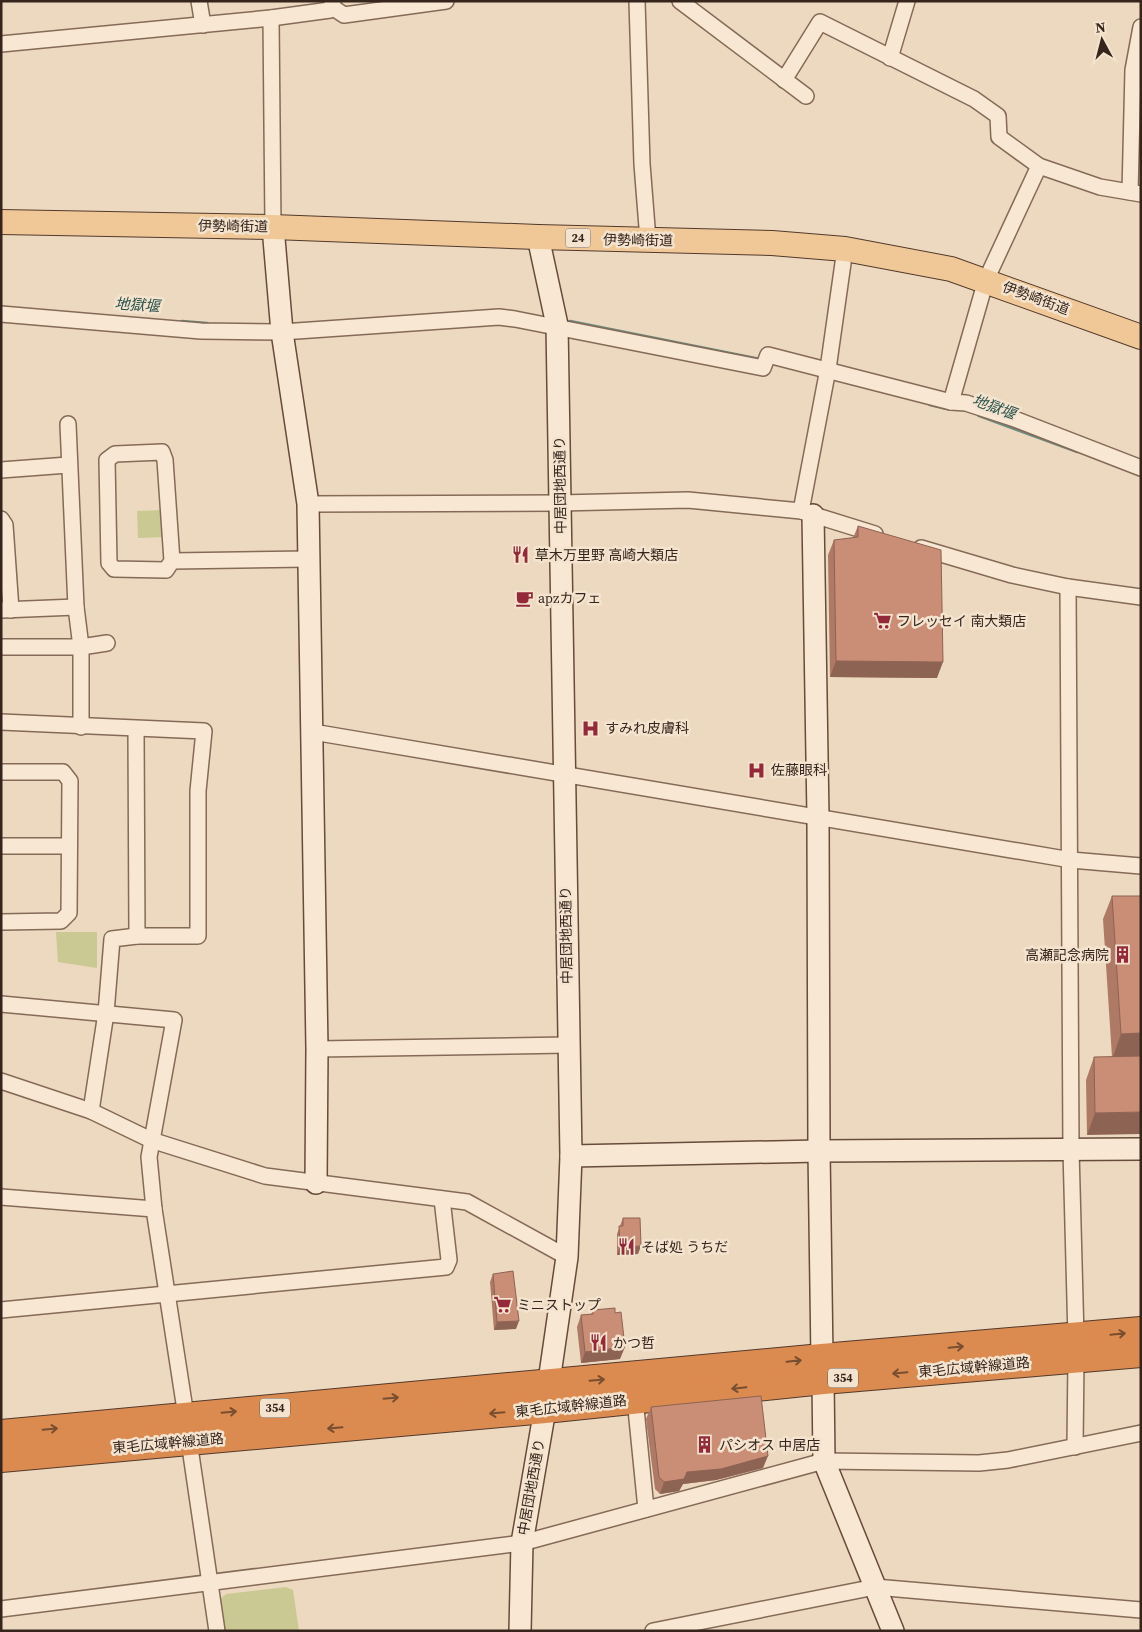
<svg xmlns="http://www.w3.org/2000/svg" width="1142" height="1632" viewBox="0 0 1142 1632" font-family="'Source Serif 4','Noto Sans JP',serif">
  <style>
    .green { fill: #cac994 }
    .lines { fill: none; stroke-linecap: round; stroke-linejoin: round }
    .stream { stroke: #6a8c7f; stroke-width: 4.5 }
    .street-casing { stroke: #856a58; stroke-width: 18 }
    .secondary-casing { stroke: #674b3b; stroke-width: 24 }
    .primary-casing { stroke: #52392c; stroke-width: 26 }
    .highway-casing { stroke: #52392c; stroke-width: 30 }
    .street { stroke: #f8e7d2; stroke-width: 15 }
    .secondary { stroke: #f8e7d2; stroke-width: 21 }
    .primary { stroke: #f0c897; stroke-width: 24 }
    .highway { stroke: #dc8b50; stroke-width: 28 }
    .wall { fill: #ae7965 }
    .shaded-wall { fill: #8d6353 }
    .building { fill: #ca8d76; stroke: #8d6353 }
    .oneway { stroke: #784e31 }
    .labels { text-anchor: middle; stroke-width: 5; stroke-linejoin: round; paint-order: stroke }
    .shield { fill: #f4e4cf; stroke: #6e5e52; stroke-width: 1 }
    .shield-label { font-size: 12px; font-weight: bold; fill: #35251c }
    .street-label { font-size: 14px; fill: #35251c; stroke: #f4e4cf }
    .poi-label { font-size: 14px; fill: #35251c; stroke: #f4e4cf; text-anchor: start }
    .water-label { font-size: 15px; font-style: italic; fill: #2c544c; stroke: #f4e4cf }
  </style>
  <rect width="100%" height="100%" fill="#edd9bf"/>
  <g class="green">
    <path d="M 163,510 L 164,537 L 138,538 L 137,511 Z"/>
    <path d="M 56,932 L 97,932 L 97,968 L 58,962 Z"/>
    <path d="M 286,1587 L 293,1590 L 299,1631 L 222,1631 L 217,1602 L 226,1594 Z"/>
  </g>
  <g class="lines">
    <g class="stream">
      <path d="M 182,322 L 207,324"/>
      <path d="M 570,322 L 760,360"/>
      <path d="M 930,404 L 947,408"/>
      <path d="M 979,415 L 1077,451"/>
    </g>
    <defs>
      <g id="street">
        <path d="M 199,1 L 203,25"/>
        <path d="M 637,1 L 642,164 L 648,240"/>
        <path d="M 680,1 L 806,96"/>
        <path d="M 332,7 L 344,15 L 446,1"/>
        <path d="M 271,18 L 273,227"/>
        <path d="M 1,44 L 271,18 L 330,10 L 333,1"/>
        <path d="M 890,58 L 907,1"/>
        <path d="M 784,80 L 820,22 L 974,99 L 998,116 L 999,137 L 1039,166 L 1100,187 L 1141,194"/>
        <path d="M 1130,192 L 1133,70 L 1141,27"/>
        <path d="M 1,314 L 201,331 L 282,332 L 499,317 L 515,319 L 763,368 L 768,355 L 951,402 L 966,403 L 1012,418 L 1141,468"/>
        <path d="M 951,402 L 986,280 L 1039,166"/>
        <path d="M 68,424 L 76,607 L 81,647 L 81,727"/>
        <path d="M 1,470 L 68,465"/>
        <path d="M 308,504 L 560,503 L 688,500 L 801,511 L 875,534"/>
        <path d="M 801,511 L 828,369 L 845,249"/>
        <path d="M 1,519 L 5,525 L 11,610"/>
        <path d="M 921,548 L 1012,575 L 1068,587 L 1141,597"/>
        <path d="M 172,561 L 165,460 L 162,452 L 115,454 L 107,460 L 109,563 L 114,569 L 166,570 L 172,561 L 309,559"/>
        <path d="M 1068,587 L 1071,1150 L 1076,1338"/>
        <path d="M 2,610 L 76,607"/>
        <path d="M 1,647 L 81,647 L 107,643"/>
        <path d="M 1,722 L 204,731 L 198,791 L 198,936 L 137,936 L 112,939 L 106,1013 L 91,1111"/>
        <path d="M 136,729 L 137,936"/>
        <path d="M 313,732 L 1071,860 L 1141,866"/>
        <path d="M 1,772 L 63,772 L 70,781 L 69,913 L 61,921 L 1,922"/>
        <path d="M 1,846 L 69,846"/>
        <path d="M 1,1004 L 174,1020 L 149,1157 L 154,1209 L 186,1416"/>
        <path d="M 317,1049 L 568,1045"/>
        <path d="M 1,1081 L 91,1111 L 151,1140 L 265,1176 L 467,1202 L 567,1257"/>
        <path d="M 1,1197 L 154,1209"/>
        <path d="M 1,1310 L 446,1267 L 449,1260 L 442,1199"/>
        <path d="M 635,1399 L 646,1509"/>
        <path d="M 189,1441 L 217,1631"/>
        <path d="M 1075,1447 L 1076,1358"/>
        <path d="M 1,1609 L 522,1543 L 824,1461 L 979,1463 L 1008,1460 L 1141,1433"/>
        <path d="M 653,1631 L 875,1587 L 1141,1610"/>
      </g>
      <g id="secondary">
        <path d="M 273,227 L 282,332 L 308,504 L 317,1049 L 316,1183"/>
        <path d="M 813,515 L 818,817 L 819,1151 L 822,1358"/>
        <path d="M 571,1156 L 819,1151 L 1141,1149"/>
        <path d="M 823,1380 L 824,1461 L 893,1631"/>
        <path d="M 520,1631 L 522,1543 L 545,1409 L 567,1257 L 571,1156 L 557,325 L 538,237"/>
      </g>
      <path id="primary" d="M 1,222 L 273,227 L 538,237 L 772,243 L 845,249 L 951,269 L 1141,337"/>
      <g id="highway">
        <path d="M 1,1434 L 822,1358 L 1141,1331"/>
        <path d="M 1,1458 L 545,1409 L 823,1380 L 1141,1353"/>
      </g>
    </defs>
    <use href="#street" class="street-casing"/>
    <use href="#secondary" class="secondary-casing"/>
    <use href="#primary" class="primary-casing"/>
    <use href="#highway" class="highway-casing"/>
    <use href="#street" class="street"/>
    <use href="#secondary" class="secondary"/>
    <use href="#primary" class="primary"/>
    <use href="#highway" class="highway"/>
  </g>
  <g class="wall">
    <path d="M 858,526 L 937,678 L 830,677 L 828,555 L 834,540 L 853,538 Z"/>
    <path d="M 1112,896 L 1141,1056 L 1087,1135 L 1086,1080 L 1094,1057 L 1112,1057 L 1103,919 Z"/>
    <path d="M 623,1218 L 638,1254 L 617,1255 L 617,1234 Z"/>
    <path d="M 493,1274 L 516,1329 L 494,1330 L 490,1282 Z"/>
    <path d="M 593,1310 L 620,1359 L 581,1363 L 577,1327 L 581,1315 L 591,1314 Z"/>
    <path d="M 651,1407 L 763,1468 L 716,1480 L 683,1484 L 679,1491 L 660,1494 L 655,1489 L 646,1419 Z"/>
  </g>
  <g class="shaded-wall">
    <path d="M 836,661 L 943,662 L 937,678 L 830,677 Z"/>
    <path d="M 1141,1033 L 1141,1056 L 1113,1057 L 1121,1034 Z"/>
    <path d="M 1141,1112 L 1141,1134 L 1087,1135 L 1095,1113 Z"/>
    <path d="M 641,1246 L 638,1254 L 617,1255 L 620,1247 Z"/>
    <path d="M 519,1321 L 516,1329 L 494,1330 L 497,1322 Z"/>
    <path d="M 625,1347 L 620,1359 L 581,1363 L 585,1352 Z"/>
    <path d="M 768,1456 L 763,1468 L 716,1480 L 683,1484 L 679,1491 L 660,1494 L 664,1482 L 687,1472 Z"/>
  </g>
  <g class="building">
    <path d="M 858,526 L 941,550 L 943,662 L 836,661 L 834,540 L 858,537 Z"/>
    <path d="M 1112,896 L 1141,896 L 1141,1033 L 1121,1034 Z"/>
    <path d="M 1141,1056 L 1141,1112 L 1095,1113 L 1094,1057 Z"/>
    <path d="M 623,1218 L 640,1218 L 641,1246 L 620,1247 L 619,1226 L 623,1226 Z"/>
    <path d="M 513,1271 L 519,1321 L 497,1322 L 493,1274 Z"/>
    <path d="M 615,1308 L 615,1313 L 621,1312 L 625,1347 L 585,1352 L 581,1315 L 593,1314 L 593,1310 Z"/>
    <path d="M 761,1396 L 768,1456 L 721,1469 L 687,1472 L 684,1479 L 664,1482 L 659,1477 L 651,1407 Z"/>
  </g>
  <defs><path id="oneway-shaft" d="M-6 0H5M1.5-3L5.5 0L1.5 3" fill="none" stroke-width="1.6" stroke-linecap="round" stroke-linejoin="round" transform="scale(1.25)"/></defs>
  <g class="oneway">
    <use href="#oneway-shaft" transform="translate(1118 1334) rotate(-6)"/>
    <use href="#oneway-shaft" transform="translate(956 1347) rotate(-5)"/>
    <use href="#oneway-shaft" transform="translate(794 1361) rotate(-6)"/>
    <use href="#oneway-shaft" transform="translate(900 1373) rotate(175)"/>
    <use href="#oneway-shaft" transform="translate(597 1380) rotate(-5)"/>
    <use href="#oneway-shaft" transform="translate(739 1388) rotate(174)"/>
    <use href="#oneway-shaft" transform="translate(391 1398) rotate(-5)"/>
    <use href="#oneway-shaft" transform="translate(229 1412) rotate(-5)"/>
    <use href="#oneway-shaft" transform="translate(497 1413) rotate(175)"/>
    <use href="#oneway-shaft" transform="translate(335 1428) rotate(175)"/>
    <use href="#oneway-shaft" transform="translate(50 1429) rotate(-5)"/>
  </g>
  <defs>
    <symbol id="restaurant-bare" viewBox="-9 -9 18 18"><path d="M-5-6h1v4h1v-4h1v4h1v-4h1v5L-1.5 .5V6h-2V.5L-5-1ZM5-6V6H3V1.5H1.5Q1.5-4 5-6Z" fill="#932939" stroke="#f4e4cf" stroke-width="2.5" paint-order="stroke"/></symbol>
    <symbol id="cafe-bare" viewBox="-9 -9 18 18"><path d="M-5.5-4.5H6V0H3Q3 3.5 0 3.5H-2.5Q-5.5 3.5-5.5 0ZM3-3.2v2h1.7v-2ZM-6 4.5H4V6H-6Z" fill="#932939" stroke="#f4e4cf" stroke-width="2.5" paint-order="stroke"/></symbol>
    <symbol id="supermarket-bare" viewBox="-9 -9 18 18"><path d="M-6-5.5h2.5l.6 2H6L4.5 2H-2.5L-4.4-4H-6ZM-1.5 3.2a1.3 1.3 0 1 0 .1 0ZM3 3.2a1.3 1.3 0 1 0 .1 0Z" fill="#932939" stroke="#f4e4cf" stroke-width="2.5" paint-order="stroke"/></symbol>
    <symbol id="hospital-bare" viewBox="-9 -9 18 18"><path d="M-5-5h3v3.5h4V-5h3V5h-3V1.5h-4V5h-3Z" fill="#932939" stroke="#f4e4cf" stroke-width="2.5" paint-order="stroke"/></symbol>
    <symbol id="building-bare" viewBox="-9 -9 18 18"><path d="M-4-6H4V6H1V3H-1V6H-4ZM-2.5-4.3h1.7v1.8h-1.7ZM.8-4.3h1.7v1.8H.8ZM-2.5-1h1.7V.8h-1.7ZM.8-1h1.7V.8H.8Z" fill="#932939" stroke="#f4e4cf" stroke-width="2.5" paint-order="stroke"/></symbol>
  </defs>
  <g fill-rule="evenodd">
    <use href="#restaurant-bare" x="508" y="542" width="25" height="25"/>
    <use href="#cafe-bare" x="512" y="586" width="25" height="25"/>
    <use href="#supermarket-bare" x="870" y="608" width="25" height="25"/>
    <use href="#hospital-bare" x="578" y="716" width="25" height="25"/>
    <use href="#hospital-bare" x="744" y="758" width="25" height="25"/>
    <use href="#building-bare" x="1110" y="942" width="25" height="25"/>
    <use href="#restaurant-bare" x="614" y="1234" width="25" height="25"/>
    <use href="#supermarket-bare" x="490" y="1292" width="25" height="25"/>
    <use href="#restaurant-bare" x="586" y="1330" width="25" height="25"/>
    <use href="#building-bare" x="692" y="1432" width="25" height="25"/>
  </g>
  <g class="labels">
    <g class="shield">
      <rect x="565.5" y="228.5" width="25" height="19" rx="4"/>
      <rect x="828" y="1368.5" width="30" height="19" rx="4"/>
      <rect x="260" y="1398.5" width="30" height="19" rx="4"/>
    </g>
    <g class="shield-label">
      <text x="578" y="242">24</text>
      <text x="843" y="1382">354</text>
      <text x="275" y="1412">354</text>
    </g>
    <g class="street-label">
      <text transform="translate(233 226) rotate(1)" y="5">伊勢崎街道</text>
      <text transform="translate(638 240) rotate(1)" y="5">伊勢崎街道</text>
      <text transform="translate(1036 298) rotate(20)" y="5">伊勢崎街道</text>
      <text transform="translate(560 485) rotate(-91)" y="5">中居団地西通り</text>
      <text transform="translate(566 935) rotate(-91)" y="5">中居団地西通り</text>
      <text transform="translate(974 1367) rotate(-5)" y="5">東毛広域幹線道路</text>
      <text transform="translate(571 1406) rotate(-6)" y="5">東毛広域幹線道路</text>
      <text transform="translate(168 1443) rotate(-5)" y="5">東毛広域幹線道路</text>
      <text transform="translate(531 1487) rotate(-80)" y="5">中居団地西通り</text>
    </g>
    <g class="poi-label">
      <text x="535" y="560">草木万里野 高崎大類店</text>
      <text x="538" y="603">apzカフェ</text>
      <text x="897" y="626">フレッセイ 南大類店</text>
      <text x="605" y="733">すみれ皮膚科</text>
      <text x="771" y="775">佐藤眼科</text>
      <text x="1109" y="960" text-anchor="end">高瀬記念病院</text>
      <text x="641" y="1252">そば処 うちだ</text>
      <text x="517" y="1310">ミニストップ</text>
      <text x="613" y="1348">かつ哲</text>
      <text x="719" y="1450">パシオス 中居店</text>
    </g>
    <g class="water-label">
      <text transform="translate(137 305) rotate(4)" y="5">地獄堰</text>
      <text transform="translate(994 407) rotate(20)" y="5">地獄堰</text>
    </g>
  </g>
  <rect width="1142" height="1632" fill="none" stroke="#35251c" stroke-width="5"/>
  <g transform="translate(1102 40) rotate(353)" stroke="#f4e4cf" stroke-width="4" paint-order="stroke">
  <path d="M0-4L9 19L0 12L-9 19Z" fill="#35251c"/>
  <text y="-8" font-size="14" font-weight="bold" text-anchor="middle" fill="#35251c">N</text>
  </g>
</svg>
